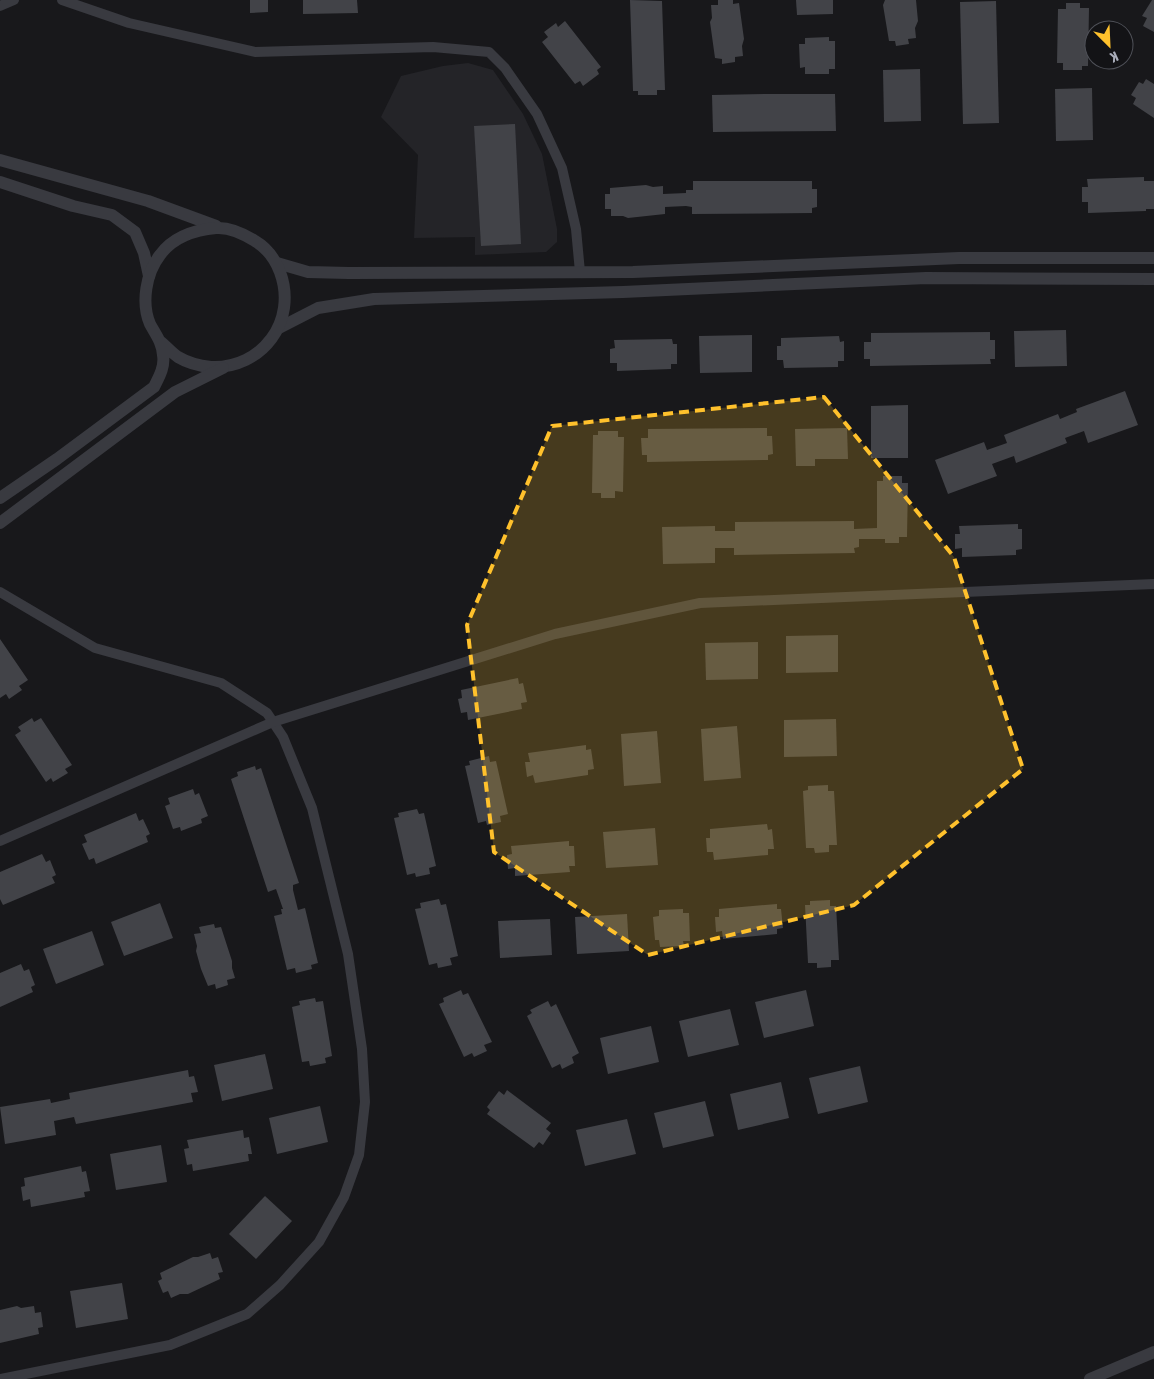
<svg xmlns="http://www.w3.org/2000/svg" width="1154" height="1379" viewBox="0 0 1154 1379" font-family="'Asap Condensed',sans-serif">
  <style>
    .built { fill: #242428 }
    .building { fill: #424348 }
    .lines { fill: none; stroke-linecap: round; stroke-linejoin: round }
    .minor { stroke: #393a40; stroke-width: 10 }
    .tertiary { stroke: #393a40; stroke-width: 12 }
    .marked { fill: #ffc12c; fill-opacity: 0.2; stroke: #ffc12c; stroke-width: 4; stroke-dasharray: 10 6; stroke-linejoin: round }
  </style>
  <rect width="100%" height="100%" fill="#18181b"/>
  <path class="built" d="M 468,63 L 493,70 L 523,114 L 542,154 L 557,229 L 557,242 L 546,252 L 475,255 L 475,237 L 414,238 L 418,155 L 381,117 L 401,76 L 443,66 Z"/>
  <g class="building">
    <path d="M 250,0 L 268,0 L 268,12 L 250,13 Z"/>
    <path d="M 303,0 L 357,0 L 358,13 L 303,14 Z"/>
    <path d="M 630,0 L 662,1 L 665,90 L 657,90 L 657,95 L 638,95 L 638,91 L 633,91 Z"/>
    <path d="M 718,0 L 733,0 L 733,4 L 739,3 L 744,39 L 742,46 L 743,56 L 735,57 L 735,62 L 722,64 L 722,59 L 715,58 L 710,22 L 712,18 L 711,5 L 718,5 Z"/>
    <path d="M 796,0 L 833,0 L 833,14 L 797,15 Z"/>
    <path d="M 885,0 L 916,0 L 918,21 L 915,28 L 916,38 L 908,39 L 909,44 L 896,46 L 895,41 L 889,41 L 883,5 Z"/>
    <path d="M 1152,0 L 1154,0 L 1154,32 L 1143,26 L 1147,18 L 1142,16 Z"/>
    <path d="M 996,1 L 999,123 L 963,124 L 960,2 Z"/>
    <path d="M 1066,3 L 1080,3 L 1080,8 L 1089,8 L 1088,66 L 1082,66 L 1082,70 L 1063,70 L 1063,63 L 1057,63 L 1058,9 L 1066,9 Z"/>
    <path d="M 565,21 L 601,67 L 597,70 L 599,74 L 583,86 L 580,81 L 575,84 L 542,42 L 548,37 L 544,32 L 556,23 L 558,27 Z"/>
    <path d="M 829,37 L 829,41 L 835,41 L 835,69 L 829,69 L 829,74 L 805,74 L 805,67 L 800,68 L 799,44 L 805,44 L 805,38 Z"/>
    <path d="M 920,69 L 921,121 L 884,122 L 883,70 Z"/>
    <path d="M 1146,79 L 1154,84 L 1154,118 L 1133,104 L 1136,98 L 1131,95 L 1139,82 L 1143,84 Z"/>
    <path d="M 1092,88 L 1093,140 L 1056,141 L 1055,89 Z"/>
    <path d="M 765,94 L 835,94 L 836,131 L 713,132 L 712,95 Z"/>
    <path d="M 515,124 L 521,244 L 481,246 L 474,126 Z"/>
    <path d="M 1144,177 L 1144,181 L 1154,181 L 1154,209 L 1146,209 L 1146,211 L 1088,213 L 1088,202 L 1082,202 L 1082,187 L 1088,187 L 1087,179 Z"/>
    <path d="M 693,181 L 812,181 L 812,189 L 817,189 L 817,207 L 812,208 L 812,213 L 692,214 L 692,207 L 686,206 L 665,207 L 665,214 L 628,218 L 623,216 L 611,216 L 611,209 L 605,209 L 605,194 L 610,194 L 610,188 L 646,185 L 653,187 L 663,186 L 663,194 L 686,193 L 686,190 L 693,190 Z"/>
    <path d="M 1066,330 L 1067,366 L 1015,367 L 1014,331 Z"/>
    <path d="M 990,332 L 990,340 L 995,340 L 995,359 L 990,359 L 991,364 L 870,366 L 870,359 L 864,359 L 864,342 L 871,342 L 871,333 Z"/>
    <path d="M 752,335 L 752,372 L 700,373 L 699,336 Z"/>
    <path d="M 839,336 L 840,342 L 844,341 L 844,361 L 838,361 L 838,367 L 784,368 L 783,360 L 777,360 L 777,346 L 781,346 L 781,338 Z"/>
    <path d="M 672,339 L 673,344 L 677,344 L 677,364 L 671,364 L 671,369 L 617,371 L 617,363 L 610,363 L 610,349 L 615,348 L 614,340 Z"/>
    <path d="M 1125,391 L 1138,425 L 1088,443 L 1084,431 L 1065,438 L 1067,443 L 1016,463 L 1014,456 L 992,464 L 997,476 L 948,494 L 935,460 L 984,442 L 987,450 L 1007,443 L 1004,435 L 1058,414 L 1060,419 L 1077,412 L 1076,409 Z"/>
    <path d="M 908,405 L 908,458 L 871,458 L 871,406 Z"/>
    <path d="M 767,428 L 767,436 L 772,436 L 773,454 L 768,455 L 768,460 L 647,462 L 647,455 L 642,455 L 641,438 L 648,438 L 648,429 Z"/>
    <path d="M 847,428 L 848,459 L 815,459 L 815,466 L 796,466 L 795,429 Z"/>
    <path d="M 598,431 L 618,431 L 618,437 L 624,437 L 623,492 L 615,491 L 615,498 L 601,498 L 601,493 L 592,493 L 593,435 L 598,435 Z"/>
    <path d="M 883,476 L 902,476 L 902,483 L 908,483 L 907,537 L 899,537 L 899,543 L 885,543 L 885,539 L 859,539 L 859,547 L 854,548 L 855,553 L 734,555 L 734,548 L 715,548 L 715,563 L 663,564 L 662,527 L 715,526 L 715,531 L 735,531 L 735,522 L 854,521 L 854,529 L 877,528 L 877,481 L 883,481 Z"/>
    <path d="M 1018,524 L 1018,529 L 1022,529 L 1022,549 L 1016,550 L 1016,555 L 962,557 L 962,548 L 955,549 L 955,534 L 960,534 L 959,526 Z"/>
    <path d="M 838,635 L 838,672 L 786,673 L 786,636 Z"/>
    <path d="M 0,639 L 28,680 L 19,686 L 22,690 L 9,699 L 6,694 L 0,698 Z"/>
    <path d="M 758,642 L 758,679 L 706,680 L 705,643 Z"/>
    <path d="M 518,678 L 519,684 L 523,683 L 527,702 L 521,703 L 522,709 L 468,720 L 467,712 L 461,713 L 458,699 L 462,698 L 461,690 Z"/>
    <path d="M 32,718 L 34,722 L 41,718 L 72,765 L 65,769 L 68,773 L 53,782 L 51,778 L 46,782 L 15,735 L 21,731 L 18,727 Z"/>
    <path d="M 836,719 L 837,756 L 784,757 L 784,720 Z"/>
    <path d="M 737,726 L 741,778 L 704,781 L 701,729 Z"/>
    <path d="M 657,731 L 661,783 L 624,786 L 621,734 Z"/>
    <path d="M 586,745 L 586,750 L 591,749 L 594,769 L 588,770 L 588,775 L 535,783 L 533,775 L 527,777 L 525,762 L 530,762 L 528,753 Z"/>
    <path d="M 489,756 L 490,762 L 496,761 L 508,814 L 500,816 L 501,822 L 487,825 L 486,821 L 478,823 L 465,766 L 470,765 L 469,761 Z"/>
    <path d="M 255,766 L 256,770 L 261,768 L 299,883 L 293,885 L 293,890 L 298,910 L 305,908 L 318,963 L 311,965 L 312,969 L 296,973 L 295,968 L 287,970 L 274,916 L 282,914 L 281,909 L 283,909 L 276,889 L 268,892 L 231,779 L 238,776 L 237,772 Z"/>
    <path d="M 828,785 L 828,791 L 834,791 L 837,845 L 829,845 L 829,852 L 815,853 L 814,848 L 806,848 L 803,791 L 808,790 L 808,786 Z"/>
    <path d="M 193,789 L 195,795 L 199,793 L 208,816 L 201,819 L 202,823 L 181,831 L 180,827 L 173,829 L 165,806 L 170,804 L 168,798 Z"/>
    <path d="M 417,809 L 419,814 L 424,813 L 436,866 L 429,868 L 430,874 L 416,877 L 415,873 L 407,875 L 394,818 L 399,817 L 398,813 Z"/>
    <path d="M 136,813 L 139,821 L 143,819 L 150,834 L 146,836 L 148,842 L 96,864 L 94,858 L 89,860 L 82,844 L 87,842 L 84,835 Z"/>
    <path d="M 767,824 L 768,830 L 772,829 L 774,849 L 768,849 L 768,855 L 714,860 L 713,852 L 707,852 L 706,838 L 710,838 L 710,829 Z"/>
    <path d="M 655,828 L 658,865 L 606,868 L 603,832 Z"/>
    <path d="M 569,841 L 569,846 L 574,846 L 575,866 L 569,866 L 570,872 L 515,876 L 515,868 L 508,869 L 507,855 L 512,854 L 511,846 Z"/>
    <path d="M 42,854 L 46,862 L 50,860 L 56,875 L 52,877 L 55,883 L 3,905 L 0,899 L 0,872 Z"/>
    <path d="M 439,899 L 441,905 L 446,904 L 458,956 L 450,958 L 452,965 L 438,968 L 437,963 L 429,965 L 415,909 L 421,908 L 420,903 Z"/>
    <path d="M 830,900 L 830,906 L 836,906 L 839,960 L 831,960 L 831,967 L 817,968 L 817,963 L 808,963 L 805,905 L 810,905 L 810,901 Z"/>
    <path d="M 160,903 L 173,938 L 124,956 L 111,922 Z"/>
    <path d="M 777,904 L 777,909 L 781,909 L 783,928 L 777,929 L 777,934 L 723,939 L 722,931 L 716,932 L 715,917 L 719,917 L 719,909 Z"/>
    <path d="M 683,909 L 683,913 L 689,913 L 690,941 L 683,941 L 684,946 L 660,947 L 659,940 L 655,940 L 653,917 L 659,916 L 659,910 Z"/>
    <path d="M 627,914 L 629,951 L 577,954 L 575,917 Z"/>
    <path d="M 550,919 L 552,955 L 500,958 L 498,921 Z"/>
    <path d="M 214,924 L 215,928 L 221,927 L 232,961 L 232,968 L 235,978 L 227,980 L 228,985 L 216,989 L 215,984 L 208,986 L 201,969 L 196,951 L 197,946 L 194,934 L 201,933 L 199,927 Z"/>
    <path d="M 92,931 L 104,965 L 56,984 L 43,949 Z"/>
    <path d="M 21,964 L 24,971 L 29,969 L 35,985 L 31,987 L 33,992 L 0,1007 L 0,973 Z"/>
    <path d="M 461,990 L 463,995 L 468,993 L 492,1042 L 484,1045 L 487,1051 L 474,1057 L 472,1053 L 464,1057 L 439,1004 L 444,1002 L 443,998 Z"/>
    <path d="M 806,990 L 814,1026 L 764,1038 L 755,1002 Z"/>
    <path d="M 315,998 L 316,1002 L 323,1001 L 332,1056 L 325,1058 L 326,1063 L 310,1066 L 309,1061 L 302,1062 L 292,1007 L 300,1005 L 299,1001 Z"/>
    <path d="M 548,1001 L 551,1007 L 556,1004 L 579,1053 L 572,1057 L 574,1063 L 562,1069 L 560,1064 L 552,1068 L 527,1016 L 532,1013 L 530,1010 Z"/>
    <path d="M 730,1009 L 739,1045 L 688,1057 L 679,1021 Z"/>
    <path d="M 651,1026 L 659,1062 L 608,1074 L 600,1038 Z"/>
    <path d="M 265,1054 L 273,1089 L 222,1101 L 214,1065 Z"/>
    <path d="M 860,1066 L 868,1102 L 818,1114 L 809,1078 Z"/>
    <path d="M 188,1070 L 189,1077 L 194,1076 L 198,1092 L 191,1093 L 193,1102 L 76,1124 L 74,1117 L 54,1121 L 56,1135 L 5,1144 L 0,1107 L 50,1099 L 51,1103 L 70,1099 L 69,1093 Z"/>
    <path d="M 781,1082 L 789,1118 L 738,1130 L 730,1094 Z"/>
    <path d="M 507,1090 L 551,1123 L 546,1129 L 551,1133 L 543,1145 L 539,1142 L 534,1148 L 487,1114 L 490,1110 L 487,1107 L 499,1091 L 504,1095 Z"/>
    <path d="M 705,1101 L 714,1136 L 663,1148 L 654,1113 Z"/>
    <path d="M 320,1106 L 328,1142 L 277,1154 L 269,1118 Z"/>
    <path d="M 627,1119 L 636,1154 L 585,1166 L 576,1130 Z"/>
    <path d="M 243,1130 L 244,1138 L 249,1137 L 252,1154 L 248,1154 L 249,1161 L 193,1171 L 192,1164 L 187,1165 L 184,1149 L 189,1148 L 187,1140 Z"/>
    <path d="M 161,1145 L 167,1182 L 116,1190 L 110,1154 Z"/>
    <path d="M 81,1166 L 82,1172 L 86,1171 L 90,1191 L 84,1192 L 85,1197 L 31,1207 L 30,1199 L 23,1201 L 21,1187 L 25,1186 L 24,1178 Z"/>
    <path d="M 265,1196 L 292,1221 L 256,1259 L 229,1234 Z"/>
    <path d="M 210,1253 L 212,1259 L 218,1257 L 223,1272 L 218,1273 L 220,1279 L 188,1294 L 180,1294 L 171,1298 L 168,1291 L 163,1293 L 158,1281 L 162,1279 L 160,1273 L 193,1257 L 198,1257 Z"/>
    <path d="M 122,1283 L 128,1319 L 76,1328 L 70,1291 Z"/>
    <path d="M 17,1306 L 21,1308 L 34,1306 L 35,1313 L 41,1312 L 43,1327 L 38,1328 L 39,1334 L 0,1343 L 0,1310 Z"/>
  </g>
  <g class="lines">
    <g class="minor">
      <path d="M 62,0 L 129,23 L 255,52 L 433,47 L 489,52 L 505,68 L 537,114 L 562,168 L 576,229 L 580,272"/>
      <path d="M 0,6 L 14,0"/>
      <path d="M 0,592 L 95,648 L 221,683 L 267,713 L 283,737 L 312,808 L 348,954 L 362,1049 L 365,1102 L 359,1155 L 344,1197 L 319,1242 L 280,1285 L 247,1314 L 170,1345 L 1,1379"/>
      <path d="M 0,841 L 273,722 L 555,634 L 700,603 L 1154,584"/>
    </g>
    <g class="tertiary">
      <path d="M 0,160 L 148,201 L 216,226"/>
      <path d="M 0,182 L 73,206 L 112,215 L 135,232 L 144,253 L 149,276"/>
      <path d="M 277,263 L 308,272 L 349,273 L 633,272 L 959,258 L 1154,258"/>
      <path d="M 279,328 L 318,308 L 374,299 L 623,292 L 926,278 L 1154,279"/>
      <path d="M 0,498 L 57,459 L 154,387 C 159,377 165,367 163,355 C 162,342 156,335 150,324 C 141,303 146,273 160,255 C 173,237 194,230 216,228 C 230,227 244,234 255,241 C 267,248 275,259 280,272 C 298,321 262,369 211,367 C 200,366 188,363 178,357 C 172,353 167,347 161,342"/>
      <path d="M 0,523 L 175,392 L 223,368"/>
      <path d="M 1090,1379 L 1154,1352"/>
    </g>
  </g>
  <path class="marked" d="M 824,397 L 954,557 L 1023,769 L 854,905 L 648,955 L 494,852 L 467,625 L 552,426 Z"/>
  <g transform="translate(1109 45) rotate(156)"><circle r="24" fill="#131316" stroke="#4f5158"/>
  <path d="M0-4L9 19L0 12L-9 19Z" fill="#ffc12c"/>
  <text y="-8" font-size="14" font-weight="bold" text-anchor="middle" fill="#aaaebb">K</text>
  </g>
</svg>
